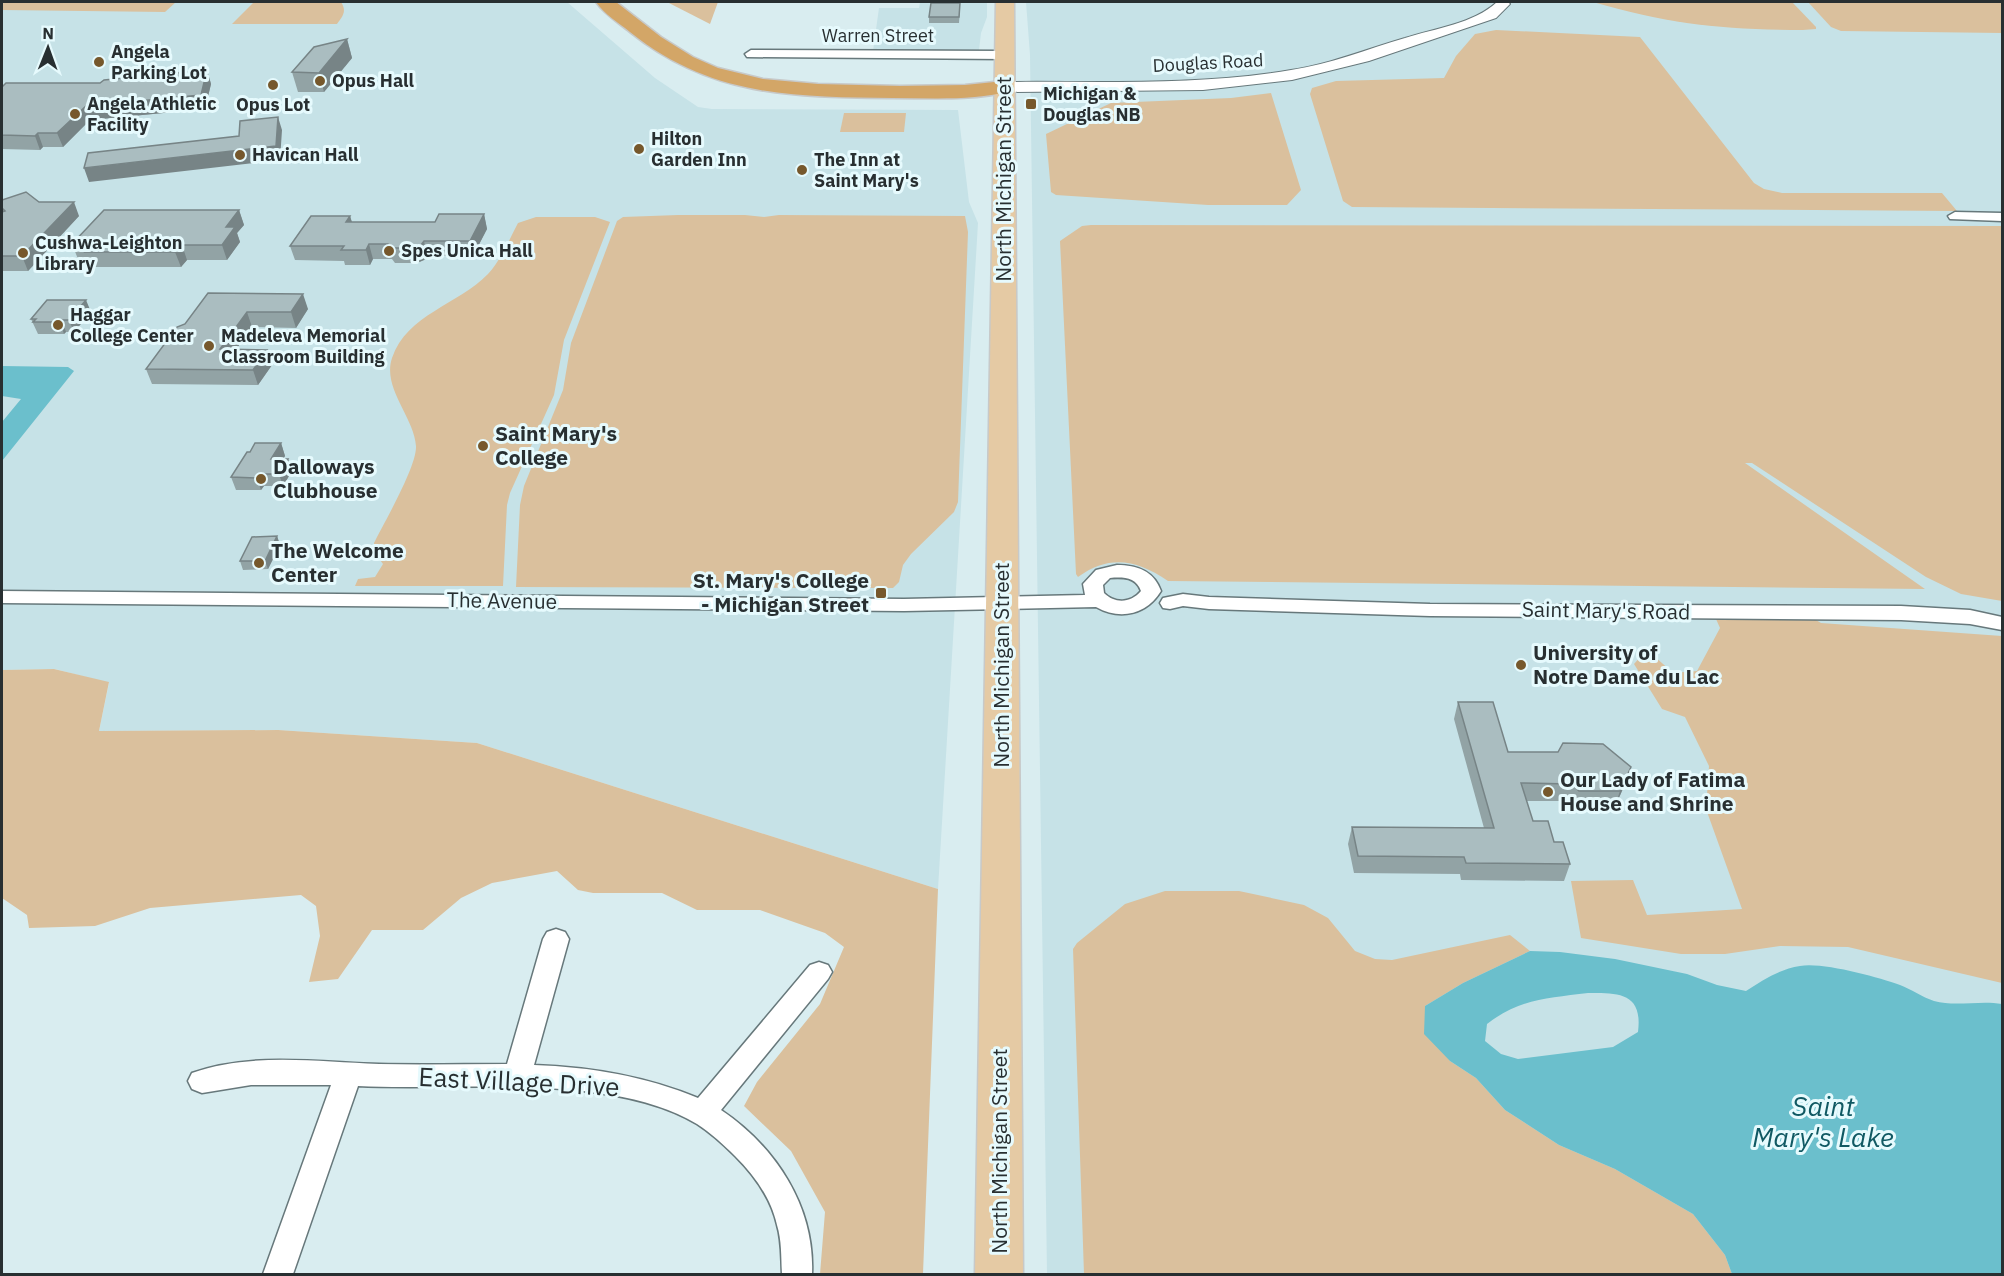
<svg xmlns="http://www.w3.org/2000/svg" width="2004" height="1276" viewBox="0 0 2004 1276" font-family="'IBM Plex Sans',sans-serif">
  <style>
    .built { fill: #c6e2e7 }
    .green { fill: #dac09d }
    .water { fill: #6bbfcc; fill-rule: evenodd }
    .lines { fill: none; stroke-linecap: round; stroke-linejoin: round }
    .minor-casing { stroke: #67787b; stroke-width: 3 }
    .tertiary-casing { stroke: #67787b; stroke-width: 2 }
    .primary-casing { stroke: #c7c9c9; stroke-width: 3 }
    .motorway-casing { stroke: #c7c9c9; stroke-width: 3 }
    .minor { fill: #fff; fill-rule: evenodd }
    .tertiary { fill: #fff; fill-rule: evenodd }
    .primary { fill: #e5caa4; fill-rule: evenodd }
    .motorway { fill: #d3a667; fill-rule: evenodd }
    .wall { fill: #92a3a5 }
    .shaded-wall { fill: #778486 }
    .building { fill: #aabdc0; stroke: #778486; stroke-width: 1.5 }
    .poi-dot { fill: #76582c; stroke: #e6fafd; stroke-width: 2 }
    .labels { text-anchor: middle; stroke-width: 6; stroke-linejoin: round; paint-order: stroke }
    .far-street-label { font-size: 18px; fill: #282f31; stroke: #e6fafd }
    .far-poi-label { font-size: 18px; font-weight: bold; fill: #282f31; stroke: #e6fafd; text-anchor: start }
    .street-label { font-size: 21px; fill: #282f31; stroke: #e6fafd }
    .poi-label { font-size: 21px; font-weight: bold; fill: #282f31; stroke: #e6fafd; text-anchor: start }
    .near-street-label { font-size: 26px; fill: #282f31; stroke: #e6fafd }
    .near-water-label { font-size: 27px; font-style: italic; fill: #105963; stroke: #e6fafd }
  </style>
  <rect width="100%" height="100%" fill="#d9edf0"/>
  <g class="built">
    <path d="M 2,2 L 567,2 L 655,78 L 698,107 L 712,109 L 958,110 L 969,202 L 978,223 L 938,889 L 477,743 L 278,730 L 99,731 L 109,683 L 55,669 L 2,670 Z"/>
    <path d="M 920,2 L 987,2 L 987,17 L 981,33 L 979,50 L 873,51 L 879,8 L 919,8 Z"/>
    <path d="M 1026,2 L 2002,2 L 2002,1274 L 1047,1274 L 1030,55 Z"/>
  </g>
  <g class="green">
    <path d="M 5,2 L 176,2 L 165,12 L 2,10 L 2,4 Z"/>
    <path d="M 254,2 L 341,2 C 347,11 343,16 337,24 L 232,24 Z"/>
    <path d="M 667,2 L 718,2 L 710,24 Z"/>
    <path d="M 1593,2 L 1792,2 L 1816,27 L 1816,29 L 1803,30 C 1725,30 1668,24 1593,2 Z"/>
    <path d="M 1808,2 L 2002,2 L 2002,33 L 1841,31 L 1831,27 Z"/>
    <path d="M 1496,30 L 1640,37 L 1754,183 L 1764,189 L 1782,193 L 1942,193 L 1957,211 L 1352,207 L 1343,201 L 1310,94 L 1312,88 L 1336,81 L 1444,78 L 1456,56 L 1475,34 Z"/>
    <path d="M 1271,93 L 1301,190 L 1287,205 L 1208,205 L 1056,195 L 1051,192 L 1046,134 L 1111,103 L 1231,98 Z"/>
    <path d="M 844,113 L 906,113 L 904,132 L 840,132 Z"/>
    <path d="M 678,215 L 745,215 L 764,217 L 779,215 L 965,216 L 968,232 L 958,502 L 954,512 L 911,554 L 903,565 L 899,582 L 893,588 L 516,587 L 520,505 L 524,486 L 563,390 L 571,343 L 617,221 L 623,217 Z"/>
    <path d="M 536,217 L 595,217 L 610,222 L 564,340 L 554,395 L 510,493 L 507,505 L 503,586 L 355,586 L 358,579 L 375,577 L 383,564 L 375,553 L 374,543 C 384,523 417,466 416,446 C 414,417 382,388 392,358 C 407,314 458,305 488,274 C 501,260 509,240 518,223 Z"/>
    <path d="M 1091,225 L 2002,226 L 2002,601 L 1961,594 L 1926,577 L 1752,463 L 1745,463 L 1925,589 L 1168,581 C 1137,560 1110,554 1078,577 L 1076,574 L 1060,241 L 1082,226 Z"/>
    <path d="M 1716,619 L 1816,620 L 1821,623 L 2002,636 L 2002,983 L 1848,947 L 1780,946 L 1725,954 L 1681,954 L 1581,938 L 1571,881 L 1633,880 L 1647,915 L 1742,909 L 1706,809 L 1709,766 L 1685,717 L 1662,709 L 1634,664 L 1642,655 L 1652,654 L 1673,673 L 1697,671 L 1720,628 Z"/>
    <path d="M 54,669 L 109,682 L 99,731 L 278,730 L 477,743 L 938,889 L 923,1274 L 820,1274 L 825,1212 L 791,1151 L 744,1106 L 757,1082 L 820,1004 L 844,947 L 825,933 L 760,910 L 697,910 L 662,893 L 593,893 L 578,890 L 557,871 L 492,883 L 461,898 L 423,930 L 372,930 L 338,979 L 309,982 L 320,936 L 316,906 L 301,895 L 150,908 L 95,926 L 29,928 L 27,915 L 2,898 L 2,670 Z"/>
    <path d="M 1165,891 L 1239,891 L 1304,905 L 1328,918 L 1355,951 L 1375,959 L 1392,960 L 1510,935 L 1530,951 L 1463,983 L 1425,1006 L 1450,1061 L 1476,1078 L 1505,1110 L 1559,1145 L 1615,1169 L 1693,1214 L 1725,1255 L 1732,1274 L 1084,1274 L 1073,949 L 1077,943 L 1125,904 Z"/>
  </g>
  <g class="water">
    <path d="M 2,366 L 68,367 L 74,371 L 2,461 L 2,422 L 21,399 L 2,396 Z"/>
    <path d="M 1530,951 L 1560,952 L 1615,959 L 1687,974 L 1717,985 L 1746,991 C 1763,980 1780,969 1800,966 C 1823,962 1877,977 1900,985 C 1911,989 1922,997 1934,1001 C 1956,1007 1980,1000 2002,1004 L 2002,1274 L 1732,1274 L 1725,1255 L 1693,1214 L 1615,1169 L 1559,1145 L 1505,1110 L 1476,1078 L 1450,1061 L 1424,1034 L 1425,1006 L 1463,983 ZM 1588,993 C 1618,993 1643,992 1638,1032 L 1613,1047 L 1518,1059 L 1501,1054 L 1485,1041 L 1487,1024 C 1519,999 1548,998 1588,993 Z"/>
  </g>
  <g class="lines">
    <defs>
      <g id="minor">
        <path d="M 751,50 L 1005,51 L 1011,55 L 1005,59 L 747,57 L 745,54 Z"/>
        <path d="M 1955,212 L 2002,213 L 2002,221 L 1950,219 L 1948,216 Z"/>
        <path d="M 1117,565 C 1137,565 1154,571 1161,591 C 1147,614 1121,621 1096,607 L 904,611 L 2,603 L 2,591 L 904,599 L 1085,595 L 1083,584 L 1096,570 ZM 1110,578 C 1123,577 1136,577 1141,591 C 1131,603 1115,604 1104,593 L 1103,585 Z"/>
        <path d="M 1183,594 L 1209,597 L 1430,604 L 1901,606 L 1970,610 L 2002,617 L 2002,630 L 1970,624 L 1901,620 L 1430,616 L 1209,609 L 1183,606 L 1170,609 L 1163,608 L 1160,603 L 1163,598 Z"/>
        <path d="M 556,929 L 565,932 L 569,939 L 534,1065 C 591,1067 645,1076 698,1098 L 810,965 L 819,962 L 828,965 L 832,972 L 828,979 L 721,1110 C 776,1147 815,1207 812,1274 L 782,1274 C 781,1258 782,1241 777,1225 C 771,1198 755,1176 735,1156 C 724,1145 711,1133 697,1124 C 611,1072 457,1091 358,1086 L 293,1274 L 263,1274 L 331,1085 L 251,1085 L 202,1093 L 192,1089 L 188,1081 L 192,1073 C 251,1052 318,1062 379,1064 C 421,1065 464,1064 507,1064 L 543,939 L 547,932 Z"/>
      </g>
      <path id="tertiary" d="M 1497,2 L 1508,2 L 1510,4 L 1496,18 L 1369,61 L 1292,80 L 1203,90 L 1004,92 L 996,87 L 1004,82 C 1099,81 1197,86 1291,70 C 1331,64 1367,49 1405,38 C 1436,28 1473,24 1497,2 Z"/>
      <path id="primary" d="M 996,2 L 1014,2 L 1023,1274 L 975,1274 Z"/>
      <path id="motorway" d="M 596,2 L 616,2 L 661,37 L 693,57 L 718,68 L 763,79 L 818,84 L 900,86 L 965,85 L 1004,81 L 1011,83 L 1014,87 L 1011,91 C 973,101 932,98 893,98 C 794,97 711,97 630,32 C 619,23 604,14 596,2 Z"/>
    </defs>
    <use href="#minor" class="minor-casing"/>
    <use href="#tertiary" class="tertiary-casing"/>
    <use href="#primary" class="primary-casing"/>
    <use href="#motorway" class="motorway-casing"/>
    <use href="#minor" class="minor"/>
    <use href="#tertiary" class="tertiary"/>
    <use href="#primary" class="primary"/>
    <use href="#motorway" class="motorway"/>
  </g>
  <g class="wall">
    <path d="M 960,9 L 959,23 L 929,23 L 929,17 Z"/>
    <path d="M 347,39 L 352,58 L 324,92 L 298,92 L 292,72 Z"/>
    <path d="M 207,70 L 211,84 L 205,109 L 90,120 L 63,147 L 43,147 L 40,150 L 2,149 L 2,87 L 100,83 Z"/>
    <path d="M 2,200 L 39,202 L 79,216 L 28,271 L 2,271 Z"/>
    <path d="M 239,210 L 244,225 L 237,233 L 240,242 L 227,260 L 187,260 L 181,267 L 91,267 L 88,259 L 78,259 L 72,244 Z"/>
    <path d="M 484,214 L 487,229 L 473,256 L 427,256 L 424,260 L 417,263 L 395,263 L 392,259 L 373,259 L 370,265 L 345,265 L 344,261 L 295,260 L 290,246 L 350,216 L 352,222 L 435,222 Z"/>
    <path d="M 208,293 L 308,309 L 296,328 L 252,327 L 236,349 L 267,350 L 272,365 L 258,385 L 152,384 L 146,369 L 185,324 Z"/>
    <path d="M 91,312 L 74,332 L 66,332 L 64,334 L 38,334 L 31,319 Z"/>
    <path d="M 281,443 L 285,456 L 283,459 L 288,459 L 292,471 L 283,486 L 264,486 L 261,490 L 236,490 L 231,477 Z"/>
    <path d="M 277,536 L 280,545 L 268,569 L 243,570 L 240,561 Z"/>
    <path d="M 1458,702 L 1508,752 L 1631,767 L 1625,784 L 1614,809 L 1574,808 L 1566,801 L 1526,801 L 1533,821 L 1554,842 L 1570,864 L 1564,881 L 1461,880 L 1460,874 L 1354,873 L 1348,844 L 1352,827 L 1484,828 L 1454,719 Z"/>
  </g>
  <g class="shaded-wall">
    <path d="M 347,39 L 352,58 L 324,92 L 319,73 Z"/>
    <path d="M 207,70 L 211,84 L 205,109 L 90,120 L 63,147 L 57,133 L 86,106 Z"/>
    <path d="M 278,117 L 282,130 L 280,160 L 89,182 L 84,168 L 276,146 Z"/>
    <path d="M 38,133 L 43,147 L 40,150 L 35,136 Z"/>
    <path d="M 74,202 L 79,216 L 28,271 L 22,256 Z"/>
    <path d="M 239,210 L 244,225 L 237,233 L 240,242 L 227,260 L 222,245 L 226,227 Z"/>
    <path d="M 484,214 L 487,229 L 473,256 L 470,241 Z"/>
    <path d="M 350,216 L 354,230 L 346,222 Z"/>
    <path d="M 424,241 L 427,256 L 424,260 L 417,263 L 413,248 Z"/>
    <path d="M 369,244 L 373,259 L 370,265 L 366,250 Z"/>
    <path d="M 182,245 L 187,260 L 181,267 L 175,252 Z"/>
    <path d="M 303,294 L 308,309 L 296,328 L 291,312 Z"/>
    <path d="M 86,300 L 91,312 L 74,332 L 69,320 Z"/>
    <path d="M 247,312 L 252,327 L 225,365 L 220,349 Z"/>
    <path d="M 62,320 L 66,332 L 64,334 L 60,322 Z"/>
    <path d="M 267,350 L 272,365 L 258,385 L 253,370 Z"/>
    <path d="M 281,443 L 285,456 L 275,471 L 271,459 Z"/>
    <path d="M 288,459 L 292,471 L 283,486 L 279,474 Z"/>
    <path d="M 260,474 L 264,486 L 261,490 L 257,478 Z"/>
    <path d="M 277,536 L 280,545 L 268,569 L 265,561 Z"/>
    <path d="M 1631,767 L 1625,784 L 1614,809 L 1620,791 Z"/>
  </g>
  <g class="building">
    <path d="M 931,3 L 960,3 L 959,17 L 929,17 Z"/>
    <path d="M 347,39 L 319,73 L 292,72 L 314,47 Z"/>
    <path d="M 207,70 L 201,95 L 86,106 L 57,133 L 38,133 L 35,136 L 2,135 L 2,87 L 6,83 L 100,83 L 104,80 Z"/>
    <path d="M 278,117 L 276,146 L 84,168 L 88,153 L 239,136 L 240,121 Z"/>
    <path d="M 26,192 L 39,202 L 74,202 L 22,256 L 2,256 L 2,212 L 5,211 L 2,208 L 2,200 Z"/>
    <path d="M 104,210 L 239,210 L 226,227 L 235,227 L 222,245 L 182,245 L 175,252 L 85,252 L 92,244 L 72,244 Z"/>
    <path d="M 439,214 L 484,214 L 470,241 L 424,241 L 421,245 L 413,248 L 391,248 L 388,244 L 369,244 L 366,250 L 341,250 L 344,246 L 290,246 L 311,216 L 350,216 L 346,222 L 435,222 Z"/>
    <path d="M 208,293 L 303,294 L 291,312 L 247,312 L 220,349 L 267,350 L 253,370 L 146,369 L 177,327 L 185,324 Z"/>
    <path d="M 47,300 L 86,300 L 69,320 L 62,320 L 60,322 L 33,322 L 36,319 L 31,319 Z"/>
    <path d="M 255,443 L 281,443 L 271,459 L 288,459 L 279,474 L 260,474 L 257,478 L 231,477 L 247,452 L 250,452 Z"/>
    <path d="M 277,536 L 265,561 L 240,561 L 252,537 Z"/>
    <path d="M 1458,702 L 1493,702 L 1508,752 L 1558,752 L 1563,743 L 1603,744 L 1631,767 L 1620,791 L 1579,791 L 1571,784 L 1521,783 L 1533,821 L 1548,821 L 1554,842 L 1563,842 L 1570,864 L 1466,863 L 1464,857 L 1358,856 L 1352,827 L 1494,828 Z"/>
  </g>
  <g class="poi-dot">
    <circle cx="99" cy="62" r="6"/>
    <circle cx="320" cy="81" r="6"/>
    <circle cx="273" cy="85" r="6"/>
    <rect x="1025" y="98" width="12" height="12" rx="3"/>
    <circle cx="75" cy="114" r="6"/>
    <circle cx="639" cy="149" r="6"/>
    <circle cx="240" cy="155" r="6"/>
    <circle cx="802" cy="170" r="6"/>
    <circle cx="389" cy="251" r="6"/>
    <circle cx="23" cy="253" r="6"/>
    <circle cx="58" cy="325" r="6"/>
    <circle cx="209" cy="346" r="6"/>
    <circle cx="483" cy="446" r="6"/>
    <circle cx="261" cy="479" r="6"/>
    <circle cx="259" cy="563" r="6"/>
    <rect x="875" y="587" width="12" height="12" rx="3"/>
    <circle cx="1521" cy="665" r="6"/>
    <circle cx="1548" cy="792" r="6"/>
  </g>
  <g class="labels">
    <g class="far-street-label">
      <text x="878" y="42">Warren Street</text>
      <text transform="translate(1208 63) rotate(-3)" y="6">Douglas Road</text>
    </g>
    <g class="far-poi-label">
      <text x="111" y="58">Angela<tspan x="111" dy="21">Parking Lot</tspan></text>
      <text x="332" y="87">Opus Hall</text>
      <text x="1043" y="100">Michigan &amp;<tspan x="1043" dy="21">Douglas NB</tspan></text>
      <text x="87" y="110">Angela Athletic<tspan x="87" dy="21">Facility</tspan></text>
      <text x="273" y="111" text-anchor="middle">Opus Lot</text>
      <text x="651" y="145">Hilton<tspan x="651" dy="21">Garden Inn</tspan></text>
      <text x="252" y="161">Havican Hall</text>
      <text x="814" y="166">The Inn at<tspan x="814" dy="21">Saint Mary's</tspan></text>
      <text x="35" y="249">Cushwa-Leighton<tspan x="35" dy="21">Library</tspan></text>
      <text x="401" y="257">Spes Unica Hall</text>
      <text x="70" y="321">Haggar<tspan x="70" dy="21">College Center</tspan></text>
      <text x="221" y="342">Madeleva Memorial<tspan x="221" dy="21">Classroom Building</tspan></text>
    </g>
    <g class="street-label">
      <text transform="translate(1004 179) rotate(-90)" y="7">North Michigan Street</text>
      <text transform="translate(502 601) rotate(1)" y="7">The Avenue</text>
      <text transform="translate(1606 611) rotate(1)" y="7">Saint Mary's Road</text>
      <text transform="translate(1002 665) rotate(-90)" y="7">North Michigan Street</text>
      <text transform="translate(1000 1151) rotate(-90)" y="7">North Michigan Street</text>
    </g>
    <g class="poi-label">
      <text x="495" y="441">Saint Mary's<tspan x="495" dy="24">College</tspan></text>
      <text x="273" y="474">Dalloways<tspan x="273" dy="24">Clubhouse</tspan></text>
      <text x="271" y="558">The Welcome<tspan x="271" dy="24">Center</tspan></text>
      <text x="869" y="588" text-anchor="end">St. Mary's College<tspan x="869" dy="24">- Michigan Street</tspan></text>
      <text x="1533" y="660">University of<tspan x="1533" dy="24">Notre Dame du Lac</tspan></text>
      <text x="1560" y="787">Our Lady of Fatima<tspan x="1560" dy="24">House and Shrine</tspan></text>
    </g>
    <g class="near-street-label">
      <text transform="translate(519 1082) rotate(3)" y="9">East Village Drive</text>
    </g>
    <g class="near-water-label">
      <text x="1823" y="1116">Saint<tspan x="1823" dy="31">Mary's Lake</tspan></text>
    </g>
  </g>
  <rect width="2004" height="1276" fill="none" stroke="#282f31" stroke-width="6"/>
  <g transform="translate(48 48) rotate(1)" stroke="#e6fafd" stroke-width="4.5" paint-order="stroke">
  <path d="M0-4.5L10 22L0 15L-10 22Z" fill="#282f31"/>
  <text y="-9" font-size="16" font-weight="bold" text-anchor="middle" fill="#282f31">N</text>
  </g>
</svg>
